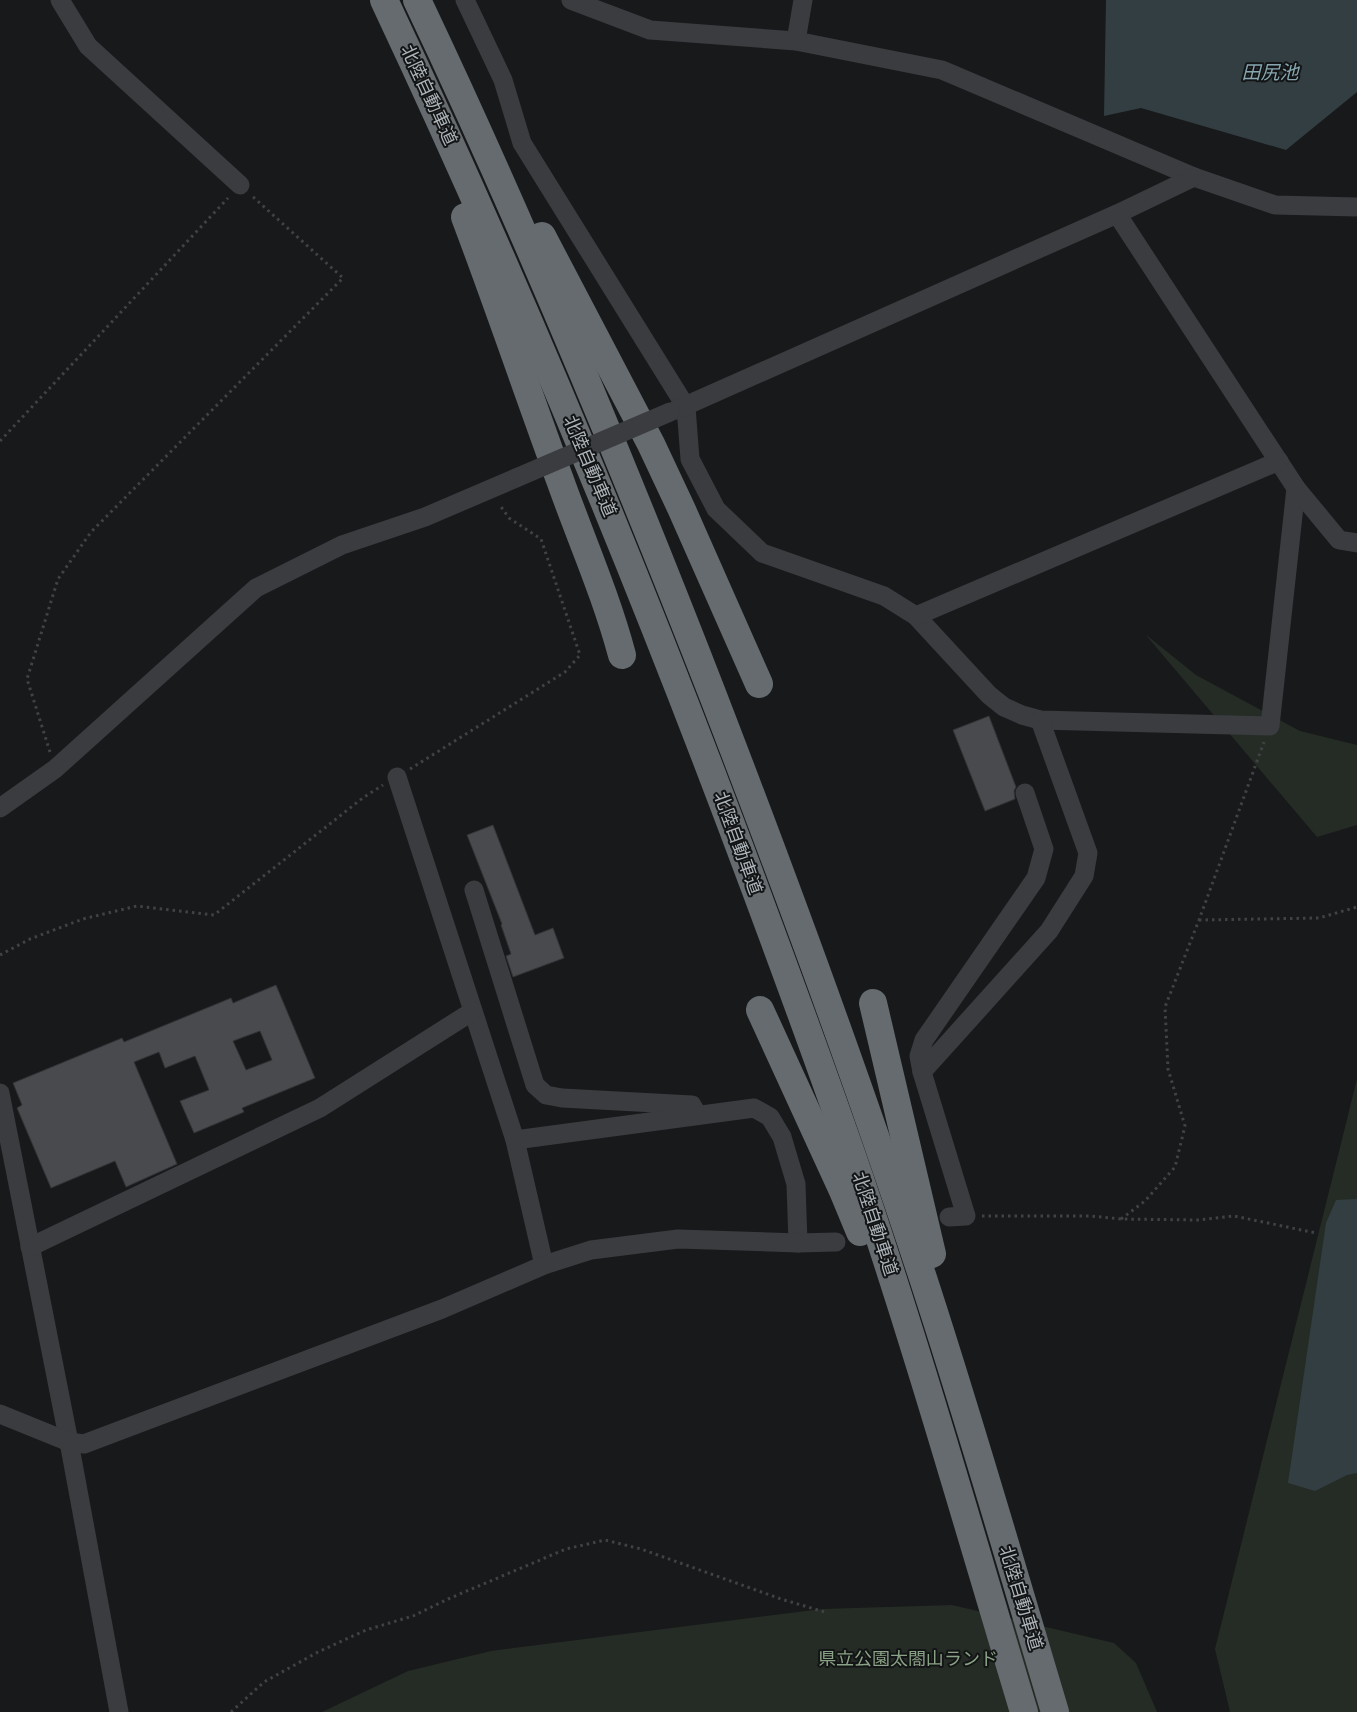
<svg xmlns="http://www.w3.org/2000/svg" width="1357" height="1712" viewBox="0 0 1357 1712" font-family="Mulish,'Noto Sans JP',sans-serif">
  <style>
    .green { fill: #252c25 }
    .water { fill: #333e42 }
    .building { fill: #484a4d; stroke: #333336; fill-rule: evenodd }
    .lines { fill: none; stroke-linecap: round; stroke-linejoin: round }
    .path { stroke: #404346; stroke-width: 3; stroke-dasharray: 2.5 4; stroke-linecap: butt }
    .minor { stroke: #3a3c3f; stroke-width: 19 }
    .highway { stroke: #666b6f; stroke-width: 28 }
    .minor-bridge { stroke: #3a3c3f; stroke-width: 19 }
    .labels { text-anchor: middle; stroke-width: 4; stroke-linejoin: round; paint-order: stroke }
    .street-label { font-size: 18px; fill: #acb3b9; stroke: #131415 }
    .park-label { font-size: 18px; fill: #8aa285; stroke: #131415 }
    .water-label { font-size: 19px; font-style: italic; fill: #87a6b0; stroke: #131415 }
  </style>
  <rect width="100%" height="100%" fill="#18191a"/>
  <g class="green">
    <path d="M 1145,634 L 1196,675 L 1300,731 L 1357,745 L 1357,825 L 1317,837 Z"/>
    <path d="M 1357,1079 L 1357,1712 L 1230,1712 L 1215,1649 Z"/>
    <path d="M 952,1605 L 1114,1643 L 1136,1663 L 1157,1712 L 322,1712 L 408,1671 L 491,1651 L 822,1609 Z"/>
  </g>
  <g class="water">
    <path d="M 1106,0 L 1357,0 L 1357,92 L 1286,150 L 1141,108 L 1104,116 Z"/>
    <path d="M 1357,1199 L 1357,1473 L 1347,1475 L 1315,1491 L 1288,1483 L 1326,1223 L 1336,1200 Z"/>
  </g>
  <g class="building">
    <path d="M 989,716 L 1016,787 L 1014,791 L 1015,799 L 985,811 L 953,730 Z"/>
    <path d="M 493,825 L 535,935 L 553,928 L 564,958 L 513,977 L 506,956 L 511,954 L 501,925 L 502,924 L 467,835 Z"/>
    <path d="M 276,985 L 315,1078 L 242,1108 L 244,1112 L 194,1133 L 180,1101 L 209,1090 L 195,1056 L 165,1068 L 159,1052 L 134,1062 L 177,1164 L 126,1187 L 115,1161 L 51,1188 L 17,1108 L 22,1105 L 13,1083 L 122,1038 L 124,1042 L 231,998 L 233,1003 ZM 260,1031 L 272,1060 L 246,1070 L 233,1041 Z"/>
  </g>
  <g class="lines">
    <g class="path">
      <path d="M 0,441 L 228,198"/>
      <path d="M 50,752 L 27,679 L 58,579 L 91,532 L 343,278 L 252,196"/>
      <path d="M 410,769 L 565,672 L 580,655 L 541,539 L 509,518 L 499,504"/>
      <path d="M 1199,920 L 1319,918 L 1357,907"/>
      <path d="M 0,955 L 30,939 L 83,919 L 137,906 L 214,915 L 364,797 L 383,785"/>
      <path d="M 982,1216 L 1090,1216 L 1121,1219 L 1199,1220 L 1234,1216 L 1316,1233"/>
      <path d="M 1121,1219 L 1145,1201 L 1175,1167 L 1185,1126 L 1168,1069 L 1165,1007 L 1199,920 L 1264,742"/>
      <path d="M 231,1712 L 264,1682 L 318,1652 L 366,1630 L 413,1616 L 448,1599 L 566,1549 L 605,1540 L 641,1549 L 781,1599 L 828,1613"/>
    </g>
    <g class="minor">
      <path d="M 60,0 L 88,46 L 240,185"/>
      <path d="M 465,0 L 503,80 L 522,143 L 686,407 L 690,459 L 716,509 L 762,553 L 884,596 L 916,616 L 989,695 L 1004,707 L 1022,715 L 1040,720 L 1270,726 L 1296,488"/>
      <path d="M 571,0 L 650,30 L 796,41 L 942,70 L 1194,177 L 1275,205 L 1357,207"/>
      <path d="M 796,41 L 803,0"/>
      <path d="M 1117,214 L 1296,488 L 1339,540 L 1357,543"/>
      <path d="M 676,410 L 1117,214 L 1194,177"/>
      <path d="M 916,616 L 1279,461"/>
      <path d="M 397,777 L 515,1140 L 544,1265"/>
      <path d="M 0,808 L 55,769 L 256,588 L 342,545 L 425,517 L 516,478"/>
      <path d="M 474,890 L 535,1085 L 546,1095 L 562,1098 L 692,1105 L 697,1114"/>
      <path d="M 922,1072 L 919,1056 L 924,1040 L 1036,878 L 1044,849 L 1025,793"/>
      <path d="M 0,1093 L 69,1442 L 119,1712"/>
      <path d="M 515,1140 L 754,1108 L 770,1117 L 782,1137 L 796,1184 L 798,1243"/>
      <path d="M 949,1217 L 966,1216 L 922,1072 L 1049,931 L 1084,876 L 1088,853 L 1040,720"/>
      <path d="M 30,1247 L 320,1108 L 473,1011"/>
      <path d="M 0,1414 L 69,1442 L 84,1444 L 442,1309 L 544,1265 L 591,1250 L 678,1239 L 798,1243 L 836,1242"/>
    </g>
    <g class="highway">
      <path d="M 384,0 C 521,291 644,589 756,891 C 791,985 826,1080 859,1176 C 919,1353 970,1533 1024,1712"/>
      <path d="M 417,0 C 525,227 621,459 712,693 C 786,885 857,1077 921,1272 C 969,1418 1011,1565 1055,1712"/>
      <path d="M 465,217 C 498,304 528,393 560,480 C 581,539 606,595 622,655"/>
      <path d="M 542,236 L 651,444 L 682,510 L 759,684"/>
      <path d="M 873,1003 L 932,1254"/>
      <path d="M 760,1010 L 843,1191 L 860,1232"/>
    </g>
    <path class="minor-bridge" d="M 516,478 L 670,412"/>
  </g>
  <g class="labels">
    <g class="street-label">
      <text transform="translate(429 95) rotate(65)" y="6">北陸自動車道</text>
      <text transform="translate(590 466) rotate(67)" y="6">北陸自動車道</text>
      <text transform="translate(738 843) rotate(70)" y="6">北陸自動車道</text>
      <text transform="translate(875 1224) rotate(72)" y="6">北陸自動車道</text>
      <text transform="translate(1021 1598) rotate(73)" y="6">北陸自動車道</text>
    </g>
    <g class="park-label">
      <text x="908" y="1665">県立公園太閤山ランド</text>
    </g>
    <g class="water-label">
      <text x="1270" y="79">田尻池</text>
    </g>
  </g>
</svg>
